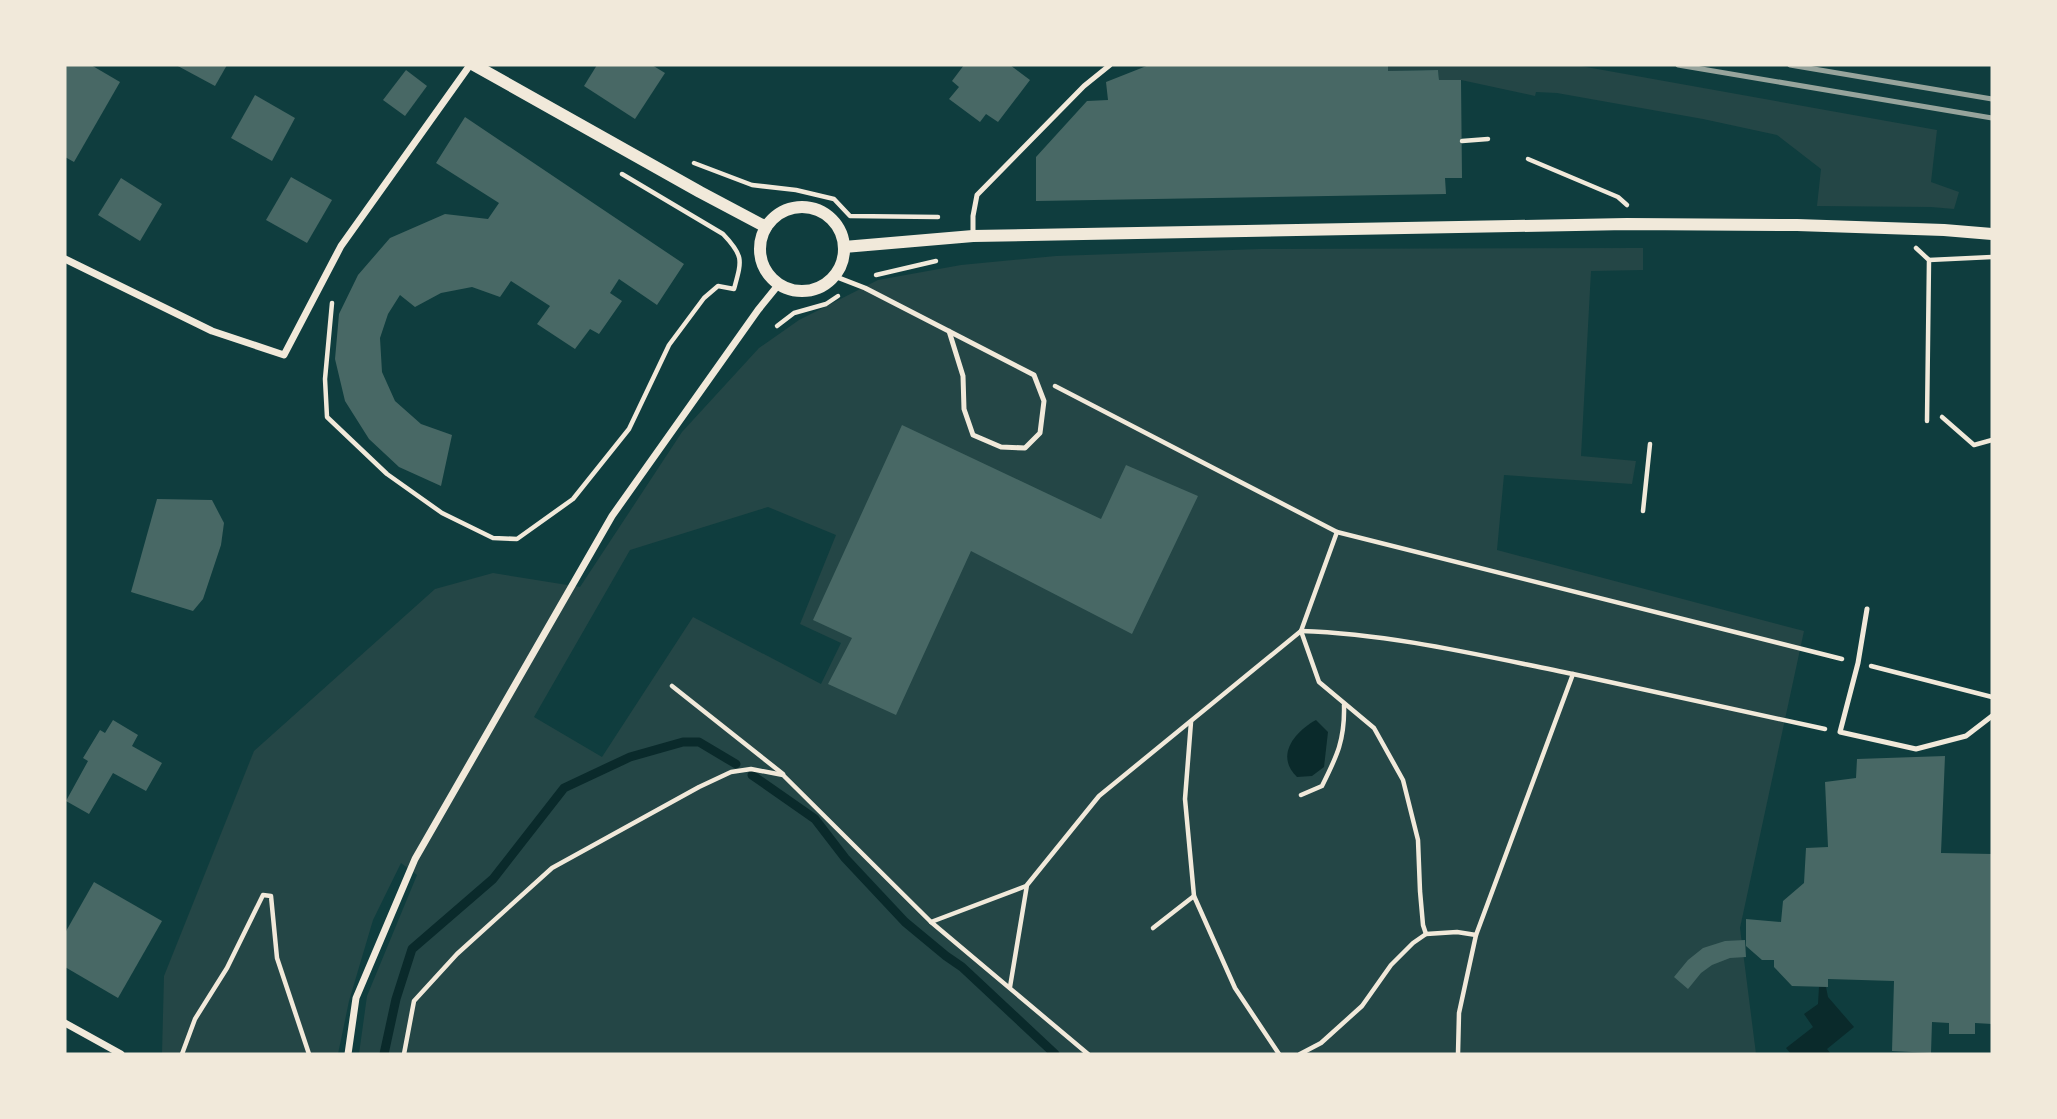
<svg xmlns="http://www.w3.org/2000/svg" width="2057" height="1119" viewBox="0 0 2057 1119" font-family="'IBM Plex Sans',sans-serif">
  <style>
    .green { fill: #244646; fill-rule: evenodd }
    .water { fill: #0a2a2b }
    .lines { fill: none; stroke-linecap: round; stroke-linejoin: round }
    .stream { stroke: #0a2a2b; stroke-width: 9 }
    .building { fill: #486865 }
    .path { stroke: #f1e9da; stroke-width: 4.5 }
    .service { stroke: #f1e9da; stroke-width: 5 }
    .minor { stroke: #f1e9da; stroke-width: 7 }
    .tertiary { stroke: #f1e9da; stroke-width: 12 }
    .rail { stroke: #97a49c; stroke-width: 5 }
  </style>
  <rect width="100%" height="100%" fill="#0f3d3e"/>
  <g class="green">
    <path d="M 1388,65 L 1575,65 L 1937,130 L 1931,182 L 1959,192 L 1954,209 L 1931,207 L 1817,206 L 1821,169 L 1777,135 L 1703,119 L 1557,93 L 1536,92 L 1535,96 L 1461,80 L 1439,80 L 1438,70 L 1388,71 Z"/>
    <path d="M 1643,248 L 1643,270 L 1591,271 L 1581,456 L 1636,461 L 1632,484 L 1504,475 L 1497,550 L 1804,631 L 1740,928 L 1756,1054 L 359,1054 L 367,996 L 417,875 L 401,863 L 373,920 L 349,1001 L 338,1054 L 162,1054 L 164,976 L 254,751 L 435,589 L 493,573 L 580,587 L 682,432 L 759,348 L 799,320 L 878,280 L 961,265 L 1056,256 L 1261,249 ZM 768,507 L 836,535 L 800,624 L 841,643 L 821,684 L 693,617 L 602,757 L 534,717 L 630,550 Z"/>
  </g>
  <g class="water">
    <path d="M 1316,720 L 1328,732 L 1324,767 L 1312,776 L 1297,777 C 1275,756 1294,732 1316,720 Z"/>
    <path d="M 1819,987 L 1826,987 L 1828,997 L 1854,1027 L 1827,1049 L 1831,1054 L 1791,1054 L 1786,1048 L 1813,1027 L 1804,1014 L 1818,1004 Z"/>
  </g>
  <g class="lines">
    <g class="stream">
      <path d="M 752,775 L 815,819 L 845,858 L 905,922 L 946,956 L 962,967 L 1055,1054"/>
      <path d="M 384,1054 L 396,999 L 412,949 L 493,879 L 564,788 L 630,757 L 683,742 L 699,742 L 736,764"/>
    </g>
  </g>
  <g class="building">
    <path d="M 65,65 L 91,65 L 120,82 L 74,162 L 65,157 Z"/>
    <path d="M 176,65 L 227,65 L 215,86 Z"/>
    <path d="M 597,65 L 652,65 L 665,73 L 635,119 L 584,86 Z"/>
    <path d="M 964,65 L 1010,65 L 1030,80 L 998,122 L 986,114 L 980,122 L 949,99 L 959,87 L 952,81 Z"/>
    <path d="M 1149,65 L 1388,65 L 1388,71 L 1438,70 L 1439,80 L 1461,80 L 1462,178 L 1445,178 L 1446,194 L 1036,201 L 1036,157 L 1087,101 L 1108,100 L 1106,82 Z"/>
    <path d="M 406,70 L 427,86 L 405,116 L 383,100 Z"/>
    <path d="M 255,95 L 295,118 L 272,161 L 231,138 Z"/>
    <path d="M 465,117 L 684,264 L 657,305 L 619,279 L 610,293 L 622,301 L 599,334 L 590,329 L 575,349 L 537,324 L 550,306 L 511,281 L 500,297 L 472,287 L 441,293 L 415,307 L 400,295 L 388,314 L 380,338 L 382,372 L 395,401 L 421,424 L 452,435 L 441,486 L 399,467 L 369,439 L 345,401 L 335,359 L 339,314 L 358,275 L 390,238 L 445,214 L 488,219 L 499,203 L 436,163 Z"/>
    <path d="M 291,177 L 332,200 L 307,243 L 266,220 Z"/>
    <path d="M 121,178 L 162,204 L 140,241 L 98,215 Z"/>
    <path d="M 902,425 L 1101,519 L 1126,465 L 1198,496 L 1132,634 L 971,551 L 896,715 L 828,684 L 852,638 L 813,620 Z"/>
    <path d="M 157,499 L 212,500 L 224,523 L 221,545 L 203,599 L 193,611 L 131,592 Z"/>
    <path d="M 113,720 L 138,735 L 132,746 L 162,763 L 146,791 L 113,773 L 89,814 L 66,801 L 88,761 L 83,758 L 100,730 L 105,733 Z"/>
    <path d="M 1945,756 L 1941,853 L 1992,854 L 1992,1024 L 1975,1023 L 1975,1034 L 1949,1034 L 1949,1023 L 1932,1022 L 1931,1053 L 1892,1051 L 1894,981 L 1828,979 L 1828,987 L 1792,986 L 1774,967 L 1774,960 L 1762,960 L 1746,946 L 1746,919 L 1781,922 L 1783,901 L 1804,883 L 1806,848 L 1828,847 L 1825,782 L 1856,778 L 1857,759 Z"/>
    <path d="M 94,882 L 162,921 L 118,998 L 65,967 L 65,933 Z"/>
    <path d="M 1745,940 L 1746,957 L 1730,958 L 1712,965 L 1701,973 L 1688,989 L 1674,977 L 1688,960 L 1703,948 L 1725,941 Z"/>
  </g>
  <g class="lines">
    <g class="path">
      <path d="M 1462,141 L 1488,139"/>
      <path d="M 1528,159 L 1618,197 L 1627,205"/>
      <path d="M 694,163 L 752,185 L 796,190 L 834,199 L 850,216 L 938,217"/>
      <path d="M 1916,248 L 1929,260 L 1927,421"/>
      <path d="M 1929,260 L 1992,257"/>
      <path d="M 876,275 L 936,261"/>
      <path d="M 332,303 L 325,379 L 327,417 L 387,474 L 442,513 L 493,538 L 517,539 L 573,499 L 629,429 L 669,345 L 704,298 L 718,286 L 734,289 C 742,260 744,256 723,234 L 622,174"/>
      <path d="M 777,326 L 794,313 L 826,304 L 838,296"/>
      <path d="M 1055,386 L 1337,532 L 1842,659"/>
      <path d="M 1942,417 L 1974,445 L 1992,440"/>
      <path d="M 1643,511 L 1650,444"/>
      <path d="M 1301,631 L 1319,682 L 1374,728 L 1403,780 L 1418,840 L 1420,891 L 1423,925 L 1426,934 L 1457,932 L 1476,935"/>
      <path d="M 1301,631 C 1393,634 1483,656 1573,674"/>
      <path d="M 1871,666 L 1992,697"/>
      <path d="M 672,686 L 783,774"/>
      <path d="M 1191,722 L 1185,799 L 1194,896 L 1235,988 L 1279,1054"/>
      <path d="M 1301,795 L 1322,786 C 1337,756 1345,740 1344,705"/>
      <path d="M 931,922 L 1026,886"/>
      <path d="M 1153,928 L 1194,896"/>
      <path d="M 1010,987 L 1027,885 L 1099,796 L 1301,631 L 1337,532"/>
      <path d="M 182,1054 L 195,1019 L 227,968 L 263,895 L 271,896 L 277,958 L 309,1054"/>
      <path d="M 404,1054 L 414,1001 L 457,954 L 552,868 L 699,787 L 731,772 L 751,769 L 783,775 L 931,922 L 1088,1054"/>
      <path d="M 1300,1054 L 1321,1043 L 1362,1006 L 1391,965 L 1413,943 L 1426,934"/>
      <path d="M 1458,1054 L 1459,1013 L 1476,935 L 1573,674 L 1825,729"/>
    </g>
    <g class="service">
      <path d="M 973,236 L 973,216 L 977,195 L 1084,86 L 1110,65"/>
      <path d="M 834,276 L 865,288 L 1034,375 L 1044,401 L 1040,433 L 1025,448 L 1001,447 L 973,435 L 964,409 L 963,376 L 949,331"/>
      <path d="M 1867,609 L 1858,663 L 1840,732 L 1916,749 L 1966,736 L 1992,716"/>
    </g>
    <g class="minor">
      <path d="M 65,259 L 212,331 L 284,355 L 341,246 L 470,65"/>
      <path d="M 65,1023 L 121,1054"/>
      <path d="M 348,1054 L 356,998 L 415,859 L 612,516 L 758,310 L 779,284"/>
    </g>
    <g class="tertiary">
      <path d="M 474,65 L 700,192 L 766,227"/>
      <circle cx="802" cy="249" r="42"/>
      <path d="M 844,247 L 973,236 L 1627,224 L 1797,225 L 1944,230 L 1992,234"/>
    </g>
    <g class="rail">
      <path d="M 1678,65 L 1992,118"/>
      <path d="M 1790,65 L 1992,99"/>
    </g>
  </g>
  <rect width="2057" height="1119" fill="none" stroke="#f1e9da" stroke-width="133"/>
</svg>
